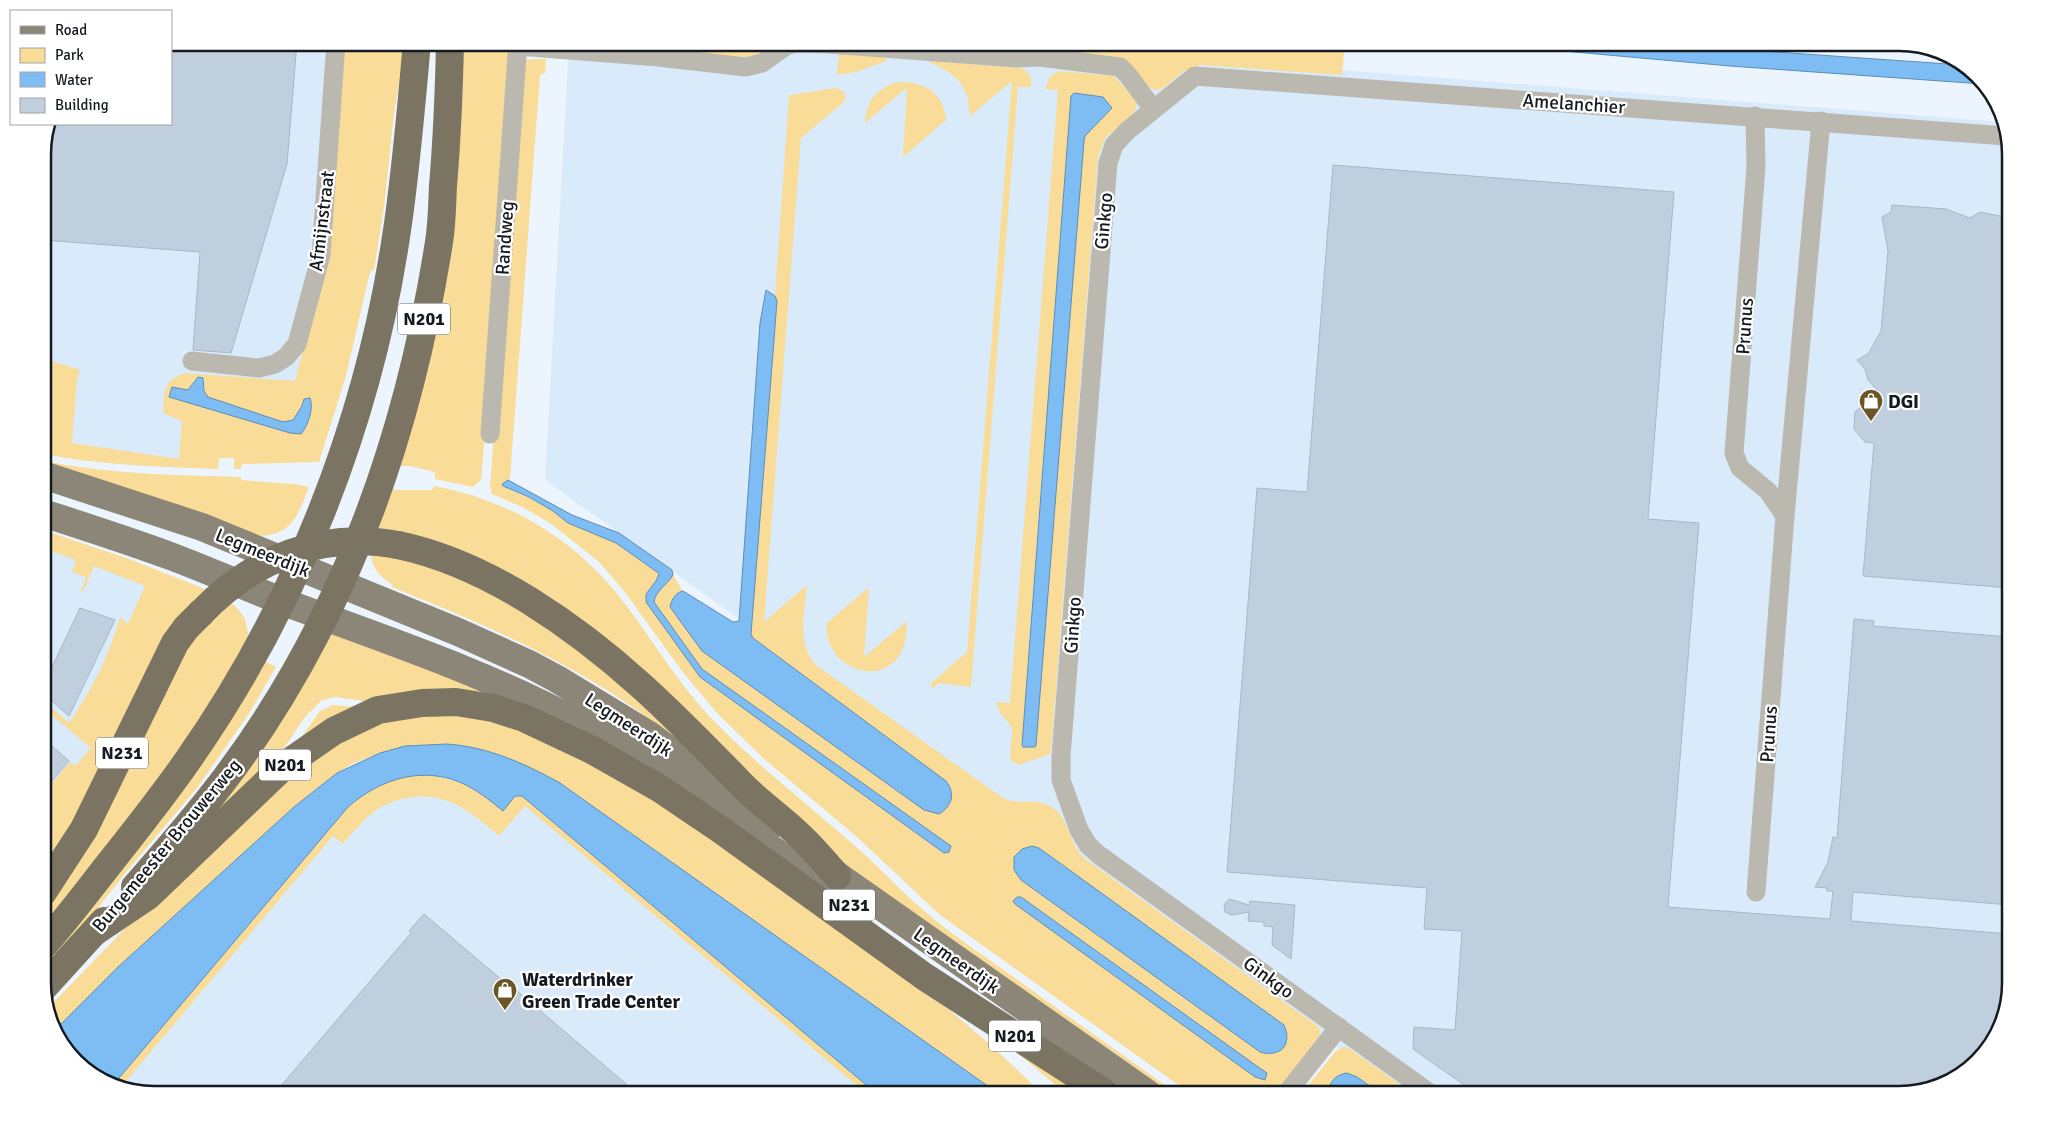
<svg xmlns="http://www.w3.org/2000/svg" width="2053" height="1137" viewBox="0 0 2053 1137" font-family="Signika,sans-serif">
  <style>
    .built { fill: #d9ebfb }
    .green { fill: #f9dc97; fill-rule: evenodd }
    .water { fill: #7ebdf4; stroke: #5e8cb4 }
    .building { fill: #c0cfde; stroke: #a8b7c5 }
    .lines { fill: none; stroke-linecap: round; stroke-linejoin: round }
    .street { stroke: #bbb8b0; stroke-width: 19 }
    .primary { stroke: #8c8678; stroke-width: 28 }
    .highway { stroke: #7b7463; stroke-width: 28 }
    .highway-bridge { stroke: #7b7463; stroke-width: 28 }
    .labels { text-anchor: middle; stroke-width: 4.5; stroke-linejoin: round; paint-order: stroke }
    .shield { fill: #fff; stroke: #5a5f62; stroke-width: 1 }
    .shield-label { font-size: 18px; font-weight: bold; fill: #141a1f }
    .street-label { font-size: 19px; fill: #141a1f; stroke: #fff }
    .poi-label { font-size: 19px; font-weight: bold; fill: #141a1f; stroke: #fff; text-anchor: start }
    .rim { fill: none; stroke: #141a1f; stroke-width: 2.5 }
  </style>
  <rect width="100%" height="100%" fill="#ecf5fe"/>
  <g class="built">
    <path d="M 171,43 L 352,43 L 314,445 L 182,463 L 68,448 L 68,377 L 43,360 L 43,148 L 49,124 L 171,124 Z"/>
    <path d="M 569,43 L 1000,43 L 2002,122 L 2010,148 L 2010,983 L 1996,1038 L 1955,1079 L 1899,1094 L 1403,1094 L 545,480 Z"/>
    <path d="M 43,541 L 181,595 L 43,831 Z"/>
    <path d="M 521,777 L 907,1094 L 155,1094 L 99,1080 L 342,785 Z"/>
  </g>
  <g class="green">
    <path d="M 344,43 L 406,43 L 394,113 L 384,207 L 374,270 L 371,270 L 369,276 L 346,376 L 319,462 L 242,464 L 241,469 L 234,469 L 234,458 L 219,458 L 218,469 C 159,467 101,465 43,454 L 43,368 L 46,359 L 80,370 L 77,379 L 72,443 L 179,459 L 182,421 L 163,413 C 165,391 161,382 185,373 L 295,381 L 311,320 ZM 194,380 L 205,380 L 203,391 L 208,397 L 283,422 C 296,423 301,409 304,399 L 311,400 L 309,414 L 290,433 L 169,397 L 191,388 Z"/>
    <path d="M 461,43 L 512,43 L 485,434 L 481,480 L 473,487 L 435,479 L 435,472 L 410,466 L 401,466 Z"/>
    <path d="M 565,43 L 775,43 L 760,54 L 747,57 Z"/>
    <path d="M 925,43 L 1345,43 L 1342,75 L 1200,65 L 1184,71 L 1162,89 L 1155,90 L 1147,86 L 1128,63 Z"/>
    <path d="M 839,54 L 885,57 L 885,60 L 889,60 L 856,72 L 837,75 Z"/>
    <path d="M 537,59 L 546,59 L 545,73 L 540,75 L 510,478 L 502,485 L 517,493 L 529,497 L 553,511 L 568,523 L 616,543 L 657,572 L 659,574 L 656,581 L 646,594 L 700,677 L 944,853 L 951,846 L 702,669 L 654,602 C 655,591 668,584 673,575 L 683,591 L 678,592 L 946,781 L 753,638 L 751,634 L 777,301 L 775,296 L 789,95 L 836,88 L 845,92 L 845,101 L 801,138 L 764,622 L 807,585 C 805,612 796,643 816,665 L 1003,798 C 1017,805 1031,799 1046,804 C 1070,813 1067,842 1084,858 L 1319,1027 L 1321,1037 L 1275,1094 L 1191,1094 L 940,915 L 857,837 L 763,758 L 717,713 L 682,671 L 624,591 L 599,562 L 550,523 L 522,507 L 492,494 L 490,486 L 524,60 ZM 1014,870 L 1288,1041 C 1280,1053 1273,1056 1260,1052 L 1021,880 ZM 1017,897 L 1021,897 L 1261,1069 L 1267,1073 L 1265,1080 L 1255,1077 L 1015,904 L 1013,901 Z"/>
    <path d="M 930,61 L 1020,68 C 1030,71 1032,78 1031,87 L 1018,87 L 971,687 L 939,683 L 933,688 L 930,684 L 967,652 L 1012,81 L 970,116 C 969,111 969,106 968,100 C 964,81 948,69 930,63 Z"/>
    <path d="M 1060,71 L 1114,76 L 1132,96 L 1137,104 L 1134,113 L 1105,138 L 1098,157 L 1051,750 L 1050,754 L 1019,765 L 1010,760 L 1012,728 C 1007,719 997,713 997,702 L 1010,703 L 1058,90 L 1045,89 L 1050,76 ZM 1074,93 L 1103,97 L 1112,108 L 1085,136 L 1084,141 L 1039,710 L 1022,747 L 1031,615 L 1071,96 Z"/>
    <path d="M 901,82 C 926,82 944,94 946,120 L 903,157 L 907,89 L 905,89 L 865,123 C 866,100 878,86 901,82 Z"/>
    <path d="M 43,461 C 108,474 174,475 241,477 L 241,480 L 293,484 L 309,487 C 297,516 293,536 255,536 L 43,469 Z"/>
    <path d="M 434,486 C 506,499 573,538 619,596 C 651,637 677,683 714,721 C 757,765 806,803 853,844 C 879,866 901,892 928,914 C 955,937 986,957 1015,978 C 1069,1017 1124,1056 1178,1094 L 1163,1094 L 834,857 L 750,786 L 654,689 L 592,638 L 537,600 L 490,574 L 466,561 L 422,545 L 422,542 L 400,538 L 384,538 L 383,551 L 419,559 L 420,557 C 509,583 590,643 657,706 C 686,733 712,763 740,791 L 740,793 L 736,794 C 701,767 671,733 634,708 C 559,656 476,621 392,587 L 393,585 C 375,575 367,560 373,539 L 370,538 L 388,493 L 391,488 L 394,490 L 432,490 Z"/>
    <path d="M 43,530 L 129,559 L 225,597 L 238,609 L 245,619 L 248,633 L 247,641 L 199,728 L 43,927 L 43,903 L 202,608 L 43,881 L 43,839 L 48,826 L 43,821 L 43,794 L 70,762 L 75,766 L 91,748 L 43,708 L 43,700 L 69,723 C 92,690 109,656 120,617 L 128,624 L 145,586 L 94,566 L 83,592 L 81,591 L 86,577 L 72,572 L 76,560 L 43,548 Z"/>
    <path d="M 869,587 L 864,657 L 907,621 C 906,630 907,640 903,648 C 885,692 822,668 827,623 Z"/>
    <path d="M 329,630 L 512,701 L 384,704 L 336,697 L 322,700 L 305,717 L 263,779 L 196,844 Z"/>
    <path d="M 263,660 L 276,667 L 248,715 L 197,788 L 127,871 L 69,945 L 43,973 L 43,955 Z"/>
    <path d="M 333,705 L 366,708 L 288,756 L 320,711 Z"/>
    <path d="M 473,711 L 637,777 L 927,991 L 986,1041 L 1026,1078 L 1040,1094 L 999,1094 L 560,783 L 509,758 L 467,746 L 447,744 L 405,746 L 380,753 L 354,763 L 337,773 L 294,807 L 118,967 L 56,1029 L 49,1007 L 146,907 L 248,807 L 375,718 Z"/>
    <path d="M 411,775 L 434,776 L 447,779 L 467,785 L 482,794 L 522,796 L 877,1094 L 867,1094 L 525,806 L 499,836 C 489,828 480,819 469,812 C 441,792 404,791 375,811 C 363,820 353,832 343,844 L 333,836 L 122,1086 L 114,1084 L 348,807 C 367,791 386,779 411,775 Z"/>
    <path d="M 996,1035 L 1097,1094 L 1066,1094 Z"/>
    <path d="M 1343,1047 L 1350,1049 L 1413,1094 L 1381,1094 L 1357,1077 L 1328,1091 L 1328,1094 L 1301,1094 L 1336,1051 Z"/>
  </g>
  <g class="water">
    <path d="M 1681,43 L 1776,52 L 1962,65 L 1983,84 L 1730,66 L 1474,43 Z"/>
    <path d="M 1074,93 L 1103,97 L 1112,108 L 1085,136 L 1084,141 L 1036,745 L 1035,747 L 1023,747 L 1022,745 L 1071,96 Z"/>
    <path d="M 766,290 L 775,296 L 777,301 L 751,634 L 753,638 L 946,781 C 956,794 952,806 939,814 L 924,810 L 702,651 L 670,607 C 672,599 675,593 683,591 L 733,622 L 739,621 L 760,323 Z"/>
    <path d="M 198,377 L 203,378 L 204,391 L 208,397 L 283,422 L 293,420 L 302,406 L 304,399 L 310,398 C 314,408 308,426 301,434 L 290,433 L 169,397 L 172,387 L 188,390 Z"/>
    <path d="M 508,480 L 572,515 L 619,533 L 672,570 L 673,575 C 668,584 655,591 654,602 L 702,669 L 951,846 L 949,852 L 944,853 L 700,677 L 646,602 L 646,594 L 656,581 L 659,574 L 657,572 L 616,543 L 568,523 L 553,511 L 529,497 L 503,486 L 502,484 Z"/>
    <path d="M 447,744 C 488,747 524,763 560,783 L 999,1094 L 877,1094 L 522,796 L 515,796 L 503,811 C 492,802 481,793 468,786 C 426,764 381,778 348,807 L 114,1084 L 99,1080 L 61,1044 L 56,1029 L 118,967 L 294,807 L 337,773 L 380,753 L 405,746 Z"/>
    <path d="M 1032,846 L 1039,848 L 1284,1025 C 1293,1045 1280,1058 1260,1052 L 1021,880 L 1014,870 L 1014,857 L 1022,849 Z"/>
    <path d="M 1017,897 L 1021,897 L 1261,1069 L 1267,1073 L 1265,1080 L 1255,1077 L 1015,904 L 1013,901 Z"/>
    <path d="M 1347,1073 L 1357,1077 L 1381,1094 L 1328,1094 C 1329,1082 1335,1075 1347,1073 Z"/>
  </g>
  <g class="building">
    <path d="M 171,42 L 297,42 L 287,164 L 231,353 L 193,350 L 200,252 L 43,240 L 43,148 L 49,124 L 171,124 Z"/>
    <path d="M 1333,165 L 1674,192 L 1648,519 L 1699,523 L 1668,907 L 1830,919 L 1833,891 L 1827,891 L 1827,888 L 1815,887 L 1828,862 L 1833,837 L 1837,838 L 1854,619 L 1874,621 L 1873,626 L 2010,637 L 2010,905 L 1853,892 L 1851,921 L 2010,934 L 2010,983 L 1996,1038 L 1955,1079 L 1899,1094 L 1477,1094 L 1413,1049 L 1414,1027 L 1455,1030 L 1462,931 L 1424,929 L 1427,888 L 1227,872 L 1257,488 L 1307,492 Z"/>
    <path d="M 1892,205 L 1946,209 L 1970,218 L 1980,212 L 2010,218 L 2010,588 L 1863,576 L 1874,443 L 1865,442 L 1854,429 L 1855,412 L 1879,392 L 1868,380 L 1865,369 L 1857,360 L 1868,354 L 1881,331 L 1888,251 L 1882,217 L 1891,212 Z"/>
    <path d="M 80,608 L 115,620 L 69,716 L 43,693 L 43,686 Z"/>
    <path d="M 43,738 L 69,761 L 43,792 Z"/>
    <path d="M 1229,899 L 1249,905 L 1250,901 L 1295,905 L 1291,959 L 1272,945 L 1273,927 L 1264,926 L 1264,922 L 1248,921 L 1249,912 L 1232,915 L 1225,912 L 1224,905 Z"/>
    <path d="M 424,914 L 502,980 L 503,979 L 638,1094 L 274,1094 L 411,933 L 409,931 Z"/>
  </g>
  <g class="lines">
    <g class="street">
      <path d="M 518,46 L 658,57 L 746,67 L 762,63 L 786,46 L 796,43 L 829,44 L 1017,58 L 1039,57 L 1120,67 L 1128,75 L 1153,109"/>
      <path d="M 1755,116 L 1756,167 L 1734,453 L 1740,468 L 1768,491 L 1785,516"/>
      <path d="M 192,361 L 259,368 L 275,364 L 286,357 L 297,344 L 321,255 L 336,42"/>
      <path d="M 490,434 L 518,42"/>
      <path d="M 1756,892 L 1785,516 L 1821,121"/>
      <path d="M 1286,1094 L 1339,1027"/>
      <path d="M 1431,1094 L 1099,855 L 1088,845 L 1079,830 L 1061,780 L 1061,756 L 1108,163 L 1114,145 L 1127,131 L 1195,76 L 2006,136"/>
    </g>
    <g class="primary">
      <path d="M 43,475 L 202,527 L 458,632 L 529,664 L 557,679 L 649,735 L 770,826"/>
      <path d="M 43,513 C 86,527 130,541 173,557 C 215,573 257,592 300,608 C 395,643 493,676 582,725 C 670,774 750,834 832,892"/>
      <path d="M 818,862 L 1148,1094"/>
    </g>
    <g class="highway">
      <path d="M 398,545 C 446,555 488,575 530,601 C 615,654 675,716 744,787 C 762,805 783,819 801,837 C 814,849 825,863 837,876"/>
      <path d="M 135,887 C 166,851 198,815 227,776 C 344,620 409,434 439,242 C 442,224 442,205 443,186 C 447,138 449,91 450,42"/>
      <path d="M 43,892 L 84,829 L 175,643 L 186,628 L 201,613"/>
      <path d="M 93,933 L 148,896 L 285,765 L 334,731 L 378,710 L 422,703 L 456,702 L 493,708 L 524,718 L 592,750 L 659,788 L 721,830 L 925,977 L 1106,1094"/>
      <path d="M 43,946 C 66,920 87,892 109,864 C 136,830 163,796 188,760 C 296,606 368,423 396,237 C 406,173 411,107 417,42"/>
      <path d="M 43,988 L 104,921"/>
    </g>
    <path class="highway-bridge" d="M 201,613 C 254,558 321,531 398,545"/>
  </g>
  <defs>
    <symbol id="shop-pin" viewBox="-11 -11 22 30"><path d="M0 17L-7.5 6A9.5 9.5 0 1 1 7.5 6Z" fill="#6b5726" stroke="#fff"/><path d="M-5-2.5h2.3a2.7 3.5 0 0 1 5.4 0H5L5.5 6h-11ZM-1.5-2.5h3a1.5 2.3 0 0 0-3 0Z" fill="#fff"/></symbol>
  </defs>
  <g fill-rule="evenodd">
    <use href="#shop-pin" x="1857" y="387" width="28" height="38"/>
    <use href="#shop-pin" x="491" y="976" width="28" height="38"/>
  </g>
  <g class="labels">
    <g class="shield">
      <rect x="398" y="303.5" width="52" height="31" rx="4"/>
      <rect x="96" y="737.5" width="52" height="31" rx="4"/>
      <rect x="259" y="749.5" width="52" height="31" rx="4"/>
      <rect x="823" y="889.5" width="52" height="31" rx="4"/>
      <rect x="989" y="1020.5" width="52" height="31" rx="4"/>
    </g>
    <g class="shield-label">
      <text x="424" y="325">N201</text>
      <text x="122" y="759">N231</text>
      <text x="285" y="771">N201</text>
      <text x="849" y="911">N231</text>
      <text x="1015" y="1042">N201</text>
    </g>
    <g class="street-label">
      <text transform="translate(1574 103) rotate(4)" y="7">Amelanchier</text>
      <text transform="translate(321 221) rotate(-83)" y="7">Afmijnstraat</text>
      <text transform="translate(1103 221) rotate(-85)" y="7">Ginkgo</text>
      <text transform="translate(504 238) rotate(-86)" y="7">Randweg</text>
      <text transform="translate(1744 326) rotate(-86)" y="7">Prunus</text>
      <text transform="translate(263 552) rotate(22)" y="7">Legmeerdijk</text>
      <text transform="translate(1072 625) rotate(-86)" y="7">Ginkgo</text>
      <text transform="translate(629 724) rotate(33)" y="7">Legmeerdijk</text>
      <text transform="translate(1768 734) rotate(-86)" y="7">Prunus</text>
      <text transform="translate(166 845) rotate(-50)" y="7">Burgemeester Brouwerweg</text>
      <text transform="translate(957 960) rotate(35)" y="7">Legmeerdijk</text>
      <text transform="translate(1269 977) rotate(36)" y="7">Ginkgo</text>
    </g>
    <g class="poi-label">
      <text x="1888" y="408">DGI</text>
      <text x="522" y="986">Waterdrinker<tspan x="522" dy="22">Green Trade Center</tspan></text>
    </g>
  </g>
  <path d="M0 0H2053V1137H0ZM154 51H1899A103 103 0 0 1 2002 154V983A103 103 0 0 1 1899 1086H154A103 103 0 0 1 51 983V154A103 103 0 0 1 154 51Z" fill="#fff" fill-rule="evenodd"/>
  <path class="rim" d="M154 51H1899A103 103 0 0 1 2002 154V983A103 103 0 0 1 1899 1086H154A103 103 0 0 1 51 983V154A103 103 0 0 1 154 51Z"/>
  <rect x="10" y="10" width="162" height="115" fill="#ffffff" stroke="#a1a3a5"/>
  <rect x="20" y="26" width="25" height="8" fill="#8c8678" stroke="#a1a3a5"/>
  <text x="55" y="35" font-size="15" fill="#141a1f">Road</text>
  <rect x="20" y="48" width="25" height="15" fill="#f9dc97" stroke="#a1a3a5"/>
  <text x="55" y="60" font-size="15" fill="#141a1f">Park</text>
  <rect x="20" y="72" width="25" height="15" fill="#7ebdf4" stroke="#a1a3a5"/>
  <text x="55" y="85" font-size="15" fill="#141a1f">Water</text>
  <rect x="20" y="98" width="25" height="15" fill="#c0cfde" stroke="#a1a3a5"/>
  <text x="55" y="110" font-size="15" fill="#141a1f">Building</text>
</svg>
